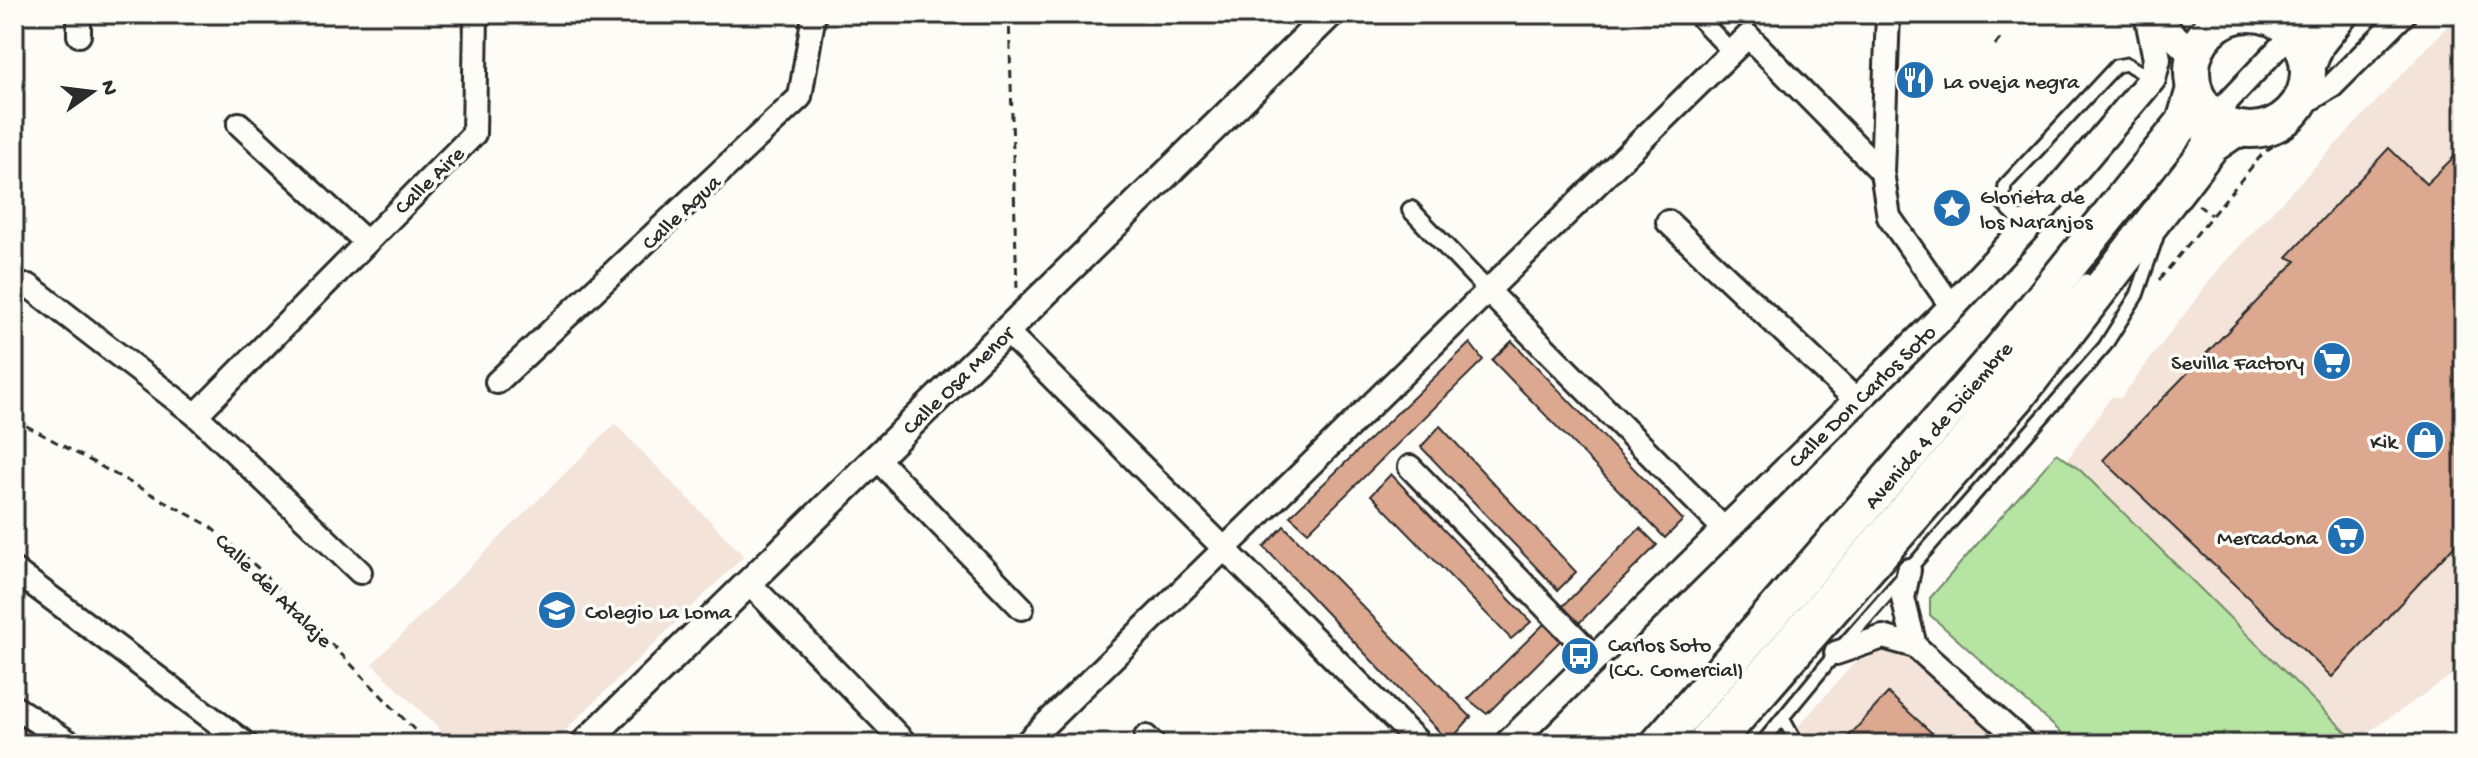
<svg xmlns="http://www.w3.org/2000/svg" width="2478" height="758" viewBox="0 0 2478 758" font-family="'Gochi Hand',sans-serif">
  <style>
    .built { fill: #f3e3d8 }
    .green { fill: #b6e4a3; stroke: #708867; stroke-width: 2 }
    .building { fill: #dca890; stroke: #2b2b2b; stroke-width: 2 }
    .lines { fill: none; stroke-linecap: round; stroke-linejoin: round }
    .service-casing { stroke: #2b2b2b; stroke-width: 17 }
    .pedestrian-casing { stroke: #2b2b2b; stroke-width: 22 }
    .minor-casing { stroke: #2b2b2b; stroke-width: 28 }
    .tertiary-casing { stroke: #2b2b2b; stroke-width: 32 }
    .primary-casing { stroke: #2b2b2b; stroke-width: 40 }
    .path { stroke: #2b2b2b; stroke-width: 3; stroke-dasharray: 8 6; stroke-linecap: butt }
    .service { stroke: #fdfcf7; stroke-width: 11 }
    .pedestrian { stroke: #fdfcf7; stroke-width: 16 }
    .minor { stroke: #fdfcf7; stroke-width: 22 }
    .tertiary { stroke: #fdfcf7; stroke-width: 26 }
    .primary { stroke: #fdfcf7; stroke-width: 34 }
    .labels { text-anchor: middle; stroke-width: 7; stroke-linejoin: round; paint-order: stroke }
    .poi-label { font-size: 22px; fill: #2b2b2b; stroke: #fdfcf7; text-anchor: start }
    .street-label { font-size: 22px; fill: #2b2b2b; stroke: #fdfcf7 }
  </style>
  <rect width="100%" height="100%" fill="#fdfcf7"/>
  <filter id="ink" filterUnits="userSpaceOnUse"><feTurbulence type="fractalNoise" baseFrequency=".0125" numOctaves="2"/><feDisplacementMap in="SourceGraphic" scale="16" xChannelSelector="R" yChannelSelector="G"/><feConvolveMatrix kernelMatrix="1 2 1 2 8 2 1 2 1" color-interpolation-filters="sRGB"/></filter>
  <g filter="url(#ink)">
    <g class="built">
      <path d="M 2459,14 L 2464,14 L 2464,667 L 2355,741 L 2067,460 L 2112,396 L 2120,399 L 2222,265 Z"/>
      <path d="M 615,424 L 744,556 L 551,744 L 455,744 L 372,664 Z"/>
      <path d="M 1881,652 L 1906,654 L 2008,744 L 1783,744 L 1853,664 Z"/>
    </g>
    <path class="green" d="M 2057,453 L 2080,470 L 2355,741 L 2353,744 L 2074,744 L 1930,615 L 1930,598 Z"/>
    <g class="building">
      <path d="M 2389,148 L 2426,184 L 2458,153 L 2464,158 L 2464,535 L 2332,677 L 2103,460 L 2296,261 L 2287,257 Z"/>
      <path d="M 1512,341 L 1683,520 L 1665,538 L 1492,360 Z"/>
      <path d="M 1470,343 L 1483,360 L 1308,532 L 1290,516 Z"/>
      <path d="M 1440,426 L 1576,572 L 1558,590 L 1421,447 Z"/>
      <path d="M 1391,474 L 1531,622 L 1511,639 L 1371,495 Z"/>
      <path d="M 1284,526 L 1471,717 L 1449,742 L 1264,547 Z"/>
      <path d="M 1640,528 L 1657,545 L 1575,627 L 1559,610 Z"/>
      <path d="M 1545,623 L 1561,640 L 1487,714 L 1468,699 Z"/>
      <path d="M 1888,693 L 1944,744 L 1842,744 Z"/>
    </g>
    <g class="lines">
      <defs>
        <g id="service">
          <path d="M 2194,130 L 2304,14"/>
          <path d="M 2199,139 L 2316,14"/>
          <path d="M 2030,218 L 2016,217 L 2003,204 L 2005,185 L 2116,66 L 2127,64 L 2152,79"/>
          <path d="M 1783,718 L 1797,744"/>
          <path d="M 1688,744 L 1962,429 L 2086,280"/>
          <path d="M 1761,744 L 1836,653 L 2105,346 L 2137,295 L 2157,237"/>
        </g>
        <g id="pedestrian">
          <path d="M 1695,14 L 1731,52"/>
          <path d="M 1411,210 L 1488,291"/>
        </g>
        <g id="minor">
          <path d="M 79,14 L 79,35"/>
          <path d="M 1888,14 L 1882,172 L 1889,217 L 1952,307"/>
          <path d="M 2298,106 L 2332,86 L 2404,14"/>
          <path d="M 239,124 L 365,241"/>
          <path d="M 1668,222 L 1856,400"/>
          <path d="M 29,286 L 196,415 L 360,572"/>
          <path d="M 1488,291 L 1725,530"/>
          <path d="M 1006,331 L 1420,744"/>
          <path d="M 497,382 L 800,97 L 814,14"/>
          <path d="M 196,415 L 474,134 L 476,14"/>
          <path d="M 876,458 L 1022,608"/>
          <path d="M 1410,467 L 1595,658"/>
          <path d="M 14,570 L 246,744"/>
          <path d="M 1909,570 L 1903,598 L 1915,646"/>
          <path d="M 749,583 L 906,744"/>
          <path d="M 1836,653 L 1883,637 L 1915,646 L 2025,744"/>
          <path d="M 14,707 L 72,744"/>
          <path d="M 1146,737 L 1153,744"/>
          <path d="M 1025,744 L 1748,36 L 1882,172"/>
        </g>
        <g id="tertiary">
          <path d="M 2151,14 L 2194,56"/>
          <path d="M 2227,14 L 2230,17"/>
          <path d="M 584,744 L 1330,14"/>
          <path d="M 1508,744 L 1952,307 L 2035,218 L 2152,79 L 2157,59 L 2148,14"/>
        </g>
        <g id="primary">
          <circle cx="2250" cy="72" r="58"/>
          <path d="M 2308,65 L 2317,43 L 2340,14"/>
          <path d="M 1658,744 L 2001,350 L 2184,122 L 2194,89"/>
          <path d="M 1714,744 L 2017,397 L 2211,146 L 2236,129"/>
        </g>
      </defs>
      <use href="#service" class="service-casing"/>
      <use href="#pedestrian" class="pedestrian-casing"/>
      <use href="#minor" class="minor-casing"/>
      <use href="#tertiary" class="tertiary-casing"/>
      <use href="#primary" class="primary-casing"/>
      <g class="path">
        <path d="M 1009,14 L 1017,290"/>
        <path d="M 1995,45 L 2003,35"/>
        <path d="M 2198,205 L 2211,215"/>
        <path d="M 2159,280 L 2264,152 L 2303,126"/>
        <path d="M 14,419 L 208,525 L 258,568 L 428,744"/>
      </g>
      <use href="#service" class="service"/>
      <use href="#pedestrian" class="pedestrian"/>
      <use href="#minor" class="minor"/>
      <use href="#tertiary" class="tertiary"/>
      <use href="#primary" class="primary"/>
    </g>
  </g>
  <defs>
    <symbol id="restaurant-disc" viewBox="-11 -11 22 22"><circle r="9.5" fill="#1f6fb2" stroke="#fdfcf7"/><path d="M-5-6h1v4h1v-4h1v4h1v-4h1v5L-1.5 .5V6h-2V.5L-5-1ZM5-6V6H3V1.5H1.5Q1.5-4 5-6Z" fill="#fff"/></symbol>
    <symbol id="sight-disc" viewBox="-11 -11 22 22"><circle r="9.5" fill="#1f6fb2" stroke="#fdfcf7"/><path d="M0-6L1.8-2.2L6-1.7L2.9 1.2L3.7 5.4L0 3.3L-3.7 5.4L-2.9 1.2L-6-1.7L-1.8-2.2Z" fill="#fff"/></symbol>
    <symbol id="supermarket-disc" viewBox="-11 -11 22 22"><circle r="9.5" fill="#1f6fb2" stroke="#fdfcf7"/><path d="M-6-5.5h2.5l.6 2H6L4.5 2H-2.5L-4.4-4H-6ZM-1.5 3.2a1.3 1.3 0 1 0 .1 0ZM3 3.2a1.3 1.3 0 1 0 .1 0Z" fill="#fff"/></symbol>
    <symbol id="shop-disc" viewBox="-11 -11 22 22"><circle r="9.5" fill="#1f6fb2" stroke="#fdfcf7"/><path d="M-5-2.5h2.3a2.7 3.5 0 0 1 5.4 0H5L5.5 6h-11ZM-1.5-2.5h3a1.5 2.3 0 0 0-3 0Z" fill="#fff"/></symbol>
    <symbol id="school-disc" viewBox="-11 -11 22 22"><circle r="9.5" fill="#1f6fb2" stroke="#fdfcf7"/><path d="M0-5L7-2L0 1L-7-2ZM-4 1L0 2.5L4 1V4Q0 6-4 4Z" fill="#fff"/></symbol>
    <symbol id="bus-disc" viewBox="-11 -11 22 22"><circle r="9.5" fill="#1f6fb2" stroke="#fdfcf7"/><path d="M-5-6H5V4H4V6H2V4H-2V6H-4V4H-5ZM-3.5-4V0h7V-4ZM-3.5 1.2v1.5H-2V1.2ZM2 1.2v1.5H3.5V1.2Z" fill="#fff"/></symbol>
  </defs>
  <g fill-rule="evenodd">
    <use href="#restaurant-disc" x="1893" y="58" width="44" height="44"/>
    <use href="#sight-disc" x="1930" y="186" width="44" height="44"/>
    <use href="#supermarket-disc" x="2310" y="339" width="44" height="44"/>
    <use href="#shop-disc" x="2403" y="418" width="44" height="44"/>
    <use href="#supermarket-disc" x="2324" y="514" width="44" height="44"/>
    <use href="#school-disc" x="535" y="588" width="44" height="44"/>
    <use href="#bus-disc" x="1558" y="634" width="44" height="44"/>
  </g>
  <g class="labels">
    <g class="poi-label">
      <text x="1943" y="88">La oveja negra</text>
      <text x="1980" y="203">Glorieta de<tspan x="1980" dy="25">los Naranjos</tspan></text>
      <text x="2304" y="369" text-anchor="end">Sevilla Factory</text>
      <text x="2397" y="448" text-anchor="end">Kik</text>
      <text x="2318" y="544" text-anchor="end">Mercadona</text>
      <text x="585" y="618">Colegio La Loma</text>
      <text x="1608" y="651">Carlos Soto<tspan x="1608" dy="25">(CC. Comercial)</tspan></text>
    </g>
    <g class="street-label">
      <text transform="translate(428 179) rotate(-44)" y="8">Calle Aire</text>
      <text transform="translate(680 211) rotate(-43)" y="8">Calle Agua</text>
      <text transform="translate(957 379) rotate(-44)" y="8">Calle Osa Menor</text>
      <text transform="translate(1861 395) rotate(-44)" y="8">Calle Don Carlos Soto</text>
      <text transform="translate(1937 424) rotate(-49)" y="8">Avenida 4 de Diciembre</text>
      <text transform="translate(275 589) rotate(44)" y="8">Calle del Atalaje</text>
    </g>
  </g>
  <rect width="2478" height="758" fill="none" stroke="#fdfcf7" stroke-width="48"/>
  <rect x="24" y="24" width="2430" height="710" fill="none" stroke="#2b2b2b" stroke-width="3" filter="url(#ink)"/>
  <g transform="translate(92 92) rotate(76)" stroke="#fdfcf7" stroke-width="6" paint-order="stroke">
  <path d="M0-6L14 30L0 20L-14 30Z" fill="#2b2b2b"/>
  <text y="-12" font-size="22" font-weight="bold" text-anchor="middle" fill="#2b2b2b">N</text>
  </g>
</svg>
